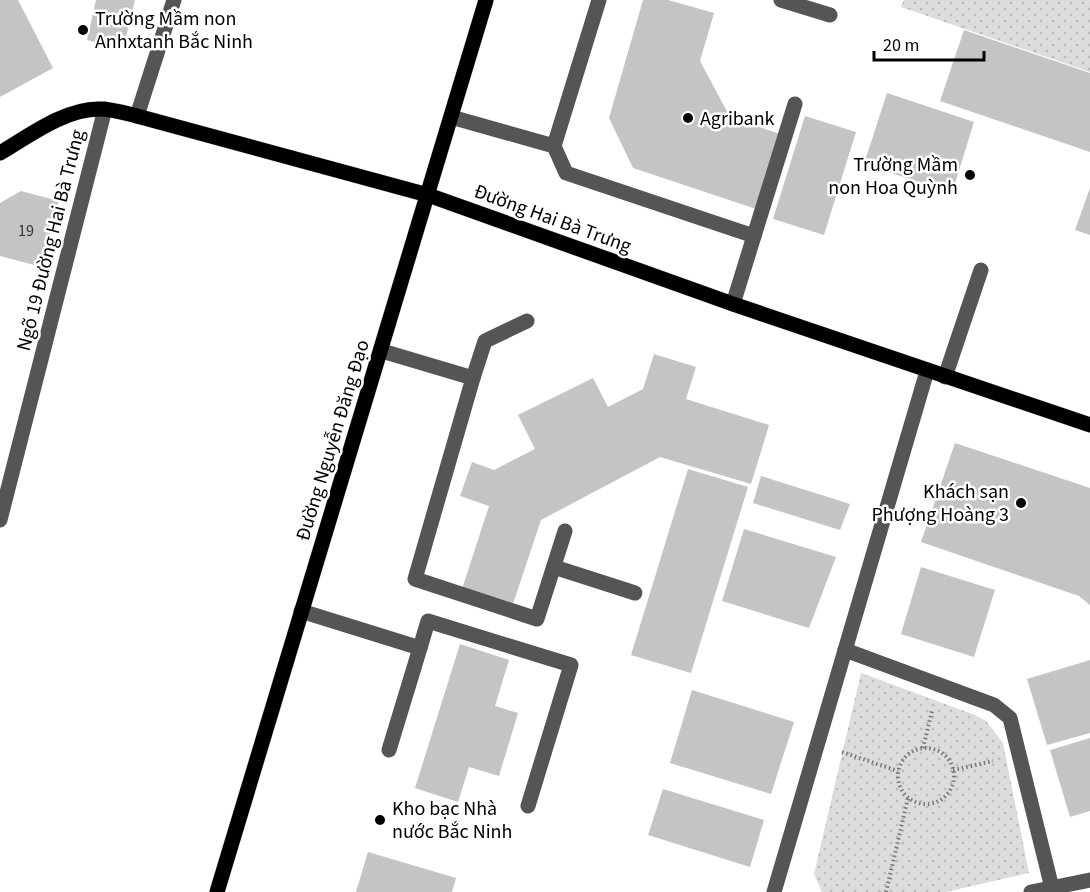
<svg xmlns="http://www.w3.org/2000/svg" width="1090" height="892" viewBox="0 0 1090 892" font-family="'Source Sans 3',sans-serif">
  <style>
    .grass { fill: url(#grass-dots) }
    .building { fill: #c4c4c4 }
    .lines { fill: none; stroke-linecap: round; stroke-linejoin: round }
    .major-casing { stroke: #dbdbdb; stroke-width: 16 }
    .path { stroke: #777; stroke-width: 4; stroke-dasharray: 1.5 3; stroke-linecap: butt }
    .minor { stroke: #555; stroke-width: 15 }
    .major { stroke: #000; stroke-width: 15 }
    .poi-dot { fill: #000; stroke: #fff; stroke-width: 2 }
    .labels { text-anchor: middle; stroke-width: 5; stroke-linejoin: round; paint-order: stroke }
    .number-label { font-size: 16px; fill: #313131 }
    .poi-label { font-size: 20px; fill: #000; stroke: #fff; text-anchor: start }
    .street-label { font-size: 20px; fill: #000; stroke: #fff }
  </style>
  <defs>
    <pattern id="grass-dots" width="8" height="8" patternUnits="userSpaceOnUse" patternTransform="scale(1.5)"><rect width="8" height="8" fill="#dcdcdc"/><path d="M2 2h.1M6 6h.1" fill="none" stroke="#bbb" stroke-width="1.8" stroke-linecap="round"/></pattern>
  </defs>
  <rect width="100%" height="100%" fill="#fff"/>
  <g class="grass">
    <path d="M 904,0 L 1090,0 L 1090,72 L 901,7 Z"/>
    <path d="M 861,673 L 975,715 L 986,721 L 1003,743 L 1029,873 L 946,892 L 822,892 L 814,874 Z"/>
  </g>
  <g class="building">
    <path d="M 0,0 L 18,0 L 53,68 L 0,97 Z"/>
    <path d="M 96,0 L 135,0 L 123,49 L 87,40 Z"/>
    <path d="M 643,0 L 668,0 L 714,13 L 700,61 L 730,117 L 780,134 L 756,209 L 633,168 L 609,118 Z"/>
    <path d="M 964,30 L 1090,73 L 1090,152 L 940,101 Z"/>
    <path d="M 887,93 L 974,122 L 952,193 L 864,164 Z"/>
    <path d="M 805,116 L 856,132 L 824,235 L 773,219 Z"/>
    <path d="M 1090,188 L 1090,235 L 1075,230 Z"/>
    <path d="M 21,191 L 59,201 L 42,267 L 0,256 L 0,203 Z"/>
    <path d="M 654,354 L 696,367 L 686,399 L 769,425 L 751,484 L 660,457 L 541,520 L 512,607 L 462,589 L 489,506 L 460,496 L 472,462 L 494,470 L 535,449 L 518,415 L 593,378 L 608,407 L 643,389 Z"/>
    <path d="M 955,443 L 1090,488 L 1090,605 L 1079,596 L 921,542 Z"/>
    <path d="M 688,469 L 748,487 L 691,673 L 631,655 Z"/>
    <path d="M 761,476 L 850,504 L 840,530 L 753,503 Z"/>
    <path d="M 744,529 L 836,557 L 809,628 L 722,601 Z"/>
    <path d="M 921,567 L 995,590 L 974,657 L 901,634 Z"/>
    <path d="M 460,644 L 509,660 L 495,706 L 518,713 L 499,776 L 469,767 L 458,802 L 415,788 Z"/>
    <path d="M 1090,660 L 1090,733 L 1047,745 L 1027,679 Z"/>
    <path d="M 692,690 L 794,722 L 771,794 L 670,763 Z"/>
    <path d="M 1090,738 L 1090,811 L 1070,817 L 1050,750 Z"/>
    <path d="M 663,789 L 764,820 L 750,867 L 648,835 Z"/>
    <path d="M 368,852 L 456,878 L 452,892 L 356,892 Z"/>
  </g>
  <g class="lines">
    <defs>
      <g id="major">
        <path d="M 0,153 C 29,136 64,109 99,109 C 112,109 125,113 137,116 L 428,195 L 733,304 L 1090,425"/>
        <path d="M 217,892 L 486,0"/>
      </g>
    </defs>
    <use href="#major" class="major-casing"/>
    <g class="path">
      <path d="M 923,748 L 932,711"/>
      <circle cx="926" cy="776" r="28"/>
      <path d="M 842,752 L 898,771"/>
      <path d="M 953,770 L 993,761"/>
      <path d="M 886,892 L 908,798"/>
    </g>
    <g class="minor">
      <path d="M 781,0 L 830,15"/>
      <path d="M 137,116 L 174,0"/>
      <path d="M 451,117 L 554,146 L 599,0"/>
      <path d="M 554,146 L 566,173 L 754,236 L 795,104"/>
      <path d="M 733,304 L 754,236"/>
      <path d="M 382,351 L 473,378 L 485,341 L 527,321"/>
      <path d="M 945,377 L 981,270"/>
      <path d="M 473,378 L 415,579 L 537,619 L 565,531"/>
      <path d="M 0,520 L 105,109"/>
      <path d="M 554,567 L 635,593"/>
      <path d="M 301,611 L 420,648 L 389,750"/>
      <path d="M 420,648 L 428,621 L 571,665 L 528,806"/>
      <path d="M 845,650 L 994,705 L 1010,718 L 1052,888"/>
      <path d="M 774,892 L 927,371"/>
      <path d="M 1031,892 L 1090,880"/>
    </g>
    <use href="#major" class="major"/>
  </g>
  <g class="poi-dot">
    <circle cx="83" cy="30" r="6"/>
    <circle cx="688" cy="118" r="6"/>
    <circle cx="970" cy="175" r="6"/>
    <circle cx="1021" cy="503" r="6"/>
    <circle cx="380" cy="820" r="6"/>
  </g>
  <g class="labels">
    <g class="number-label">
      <text x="26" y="236">19</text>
    </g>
    <g class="poi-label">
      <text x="95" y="25">Trường Mầm non<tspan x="95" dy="23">Anhxtanh Bắc Ninh</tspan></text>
      <text x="700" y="125">Agribank</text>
      <text x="958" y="171" text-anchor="end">Trường Mầm<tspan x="958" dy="23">non Hoa Quỳnh</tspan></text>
      <text x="1009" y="498" text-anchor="end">Khách sạn<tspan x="1009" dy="23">Phượng Hoàng 3</tspan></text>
      <text x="392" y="815">Kho bạc Nhà<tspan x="392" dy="23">nước Bắc Ninh</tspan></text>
    </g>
    <g class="street-label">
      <text transform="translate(553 218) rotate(20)" y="7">Đường Hai Bà Trưng</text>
      <text transform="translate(50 240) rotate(-76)" y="7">Ngõ 19 Đường Hai Bà Trưng</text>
      <text transform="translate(332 440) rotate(-73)" y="7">Đường Nguyễn Đăng Đạo</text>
    </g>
  </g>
  <path d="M874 51v9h110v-9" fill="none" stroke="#000000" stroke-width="3"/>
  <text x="883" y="51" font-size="18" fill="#000000" stroke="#ffffff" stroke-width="4.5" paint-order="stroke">20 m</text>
</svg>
